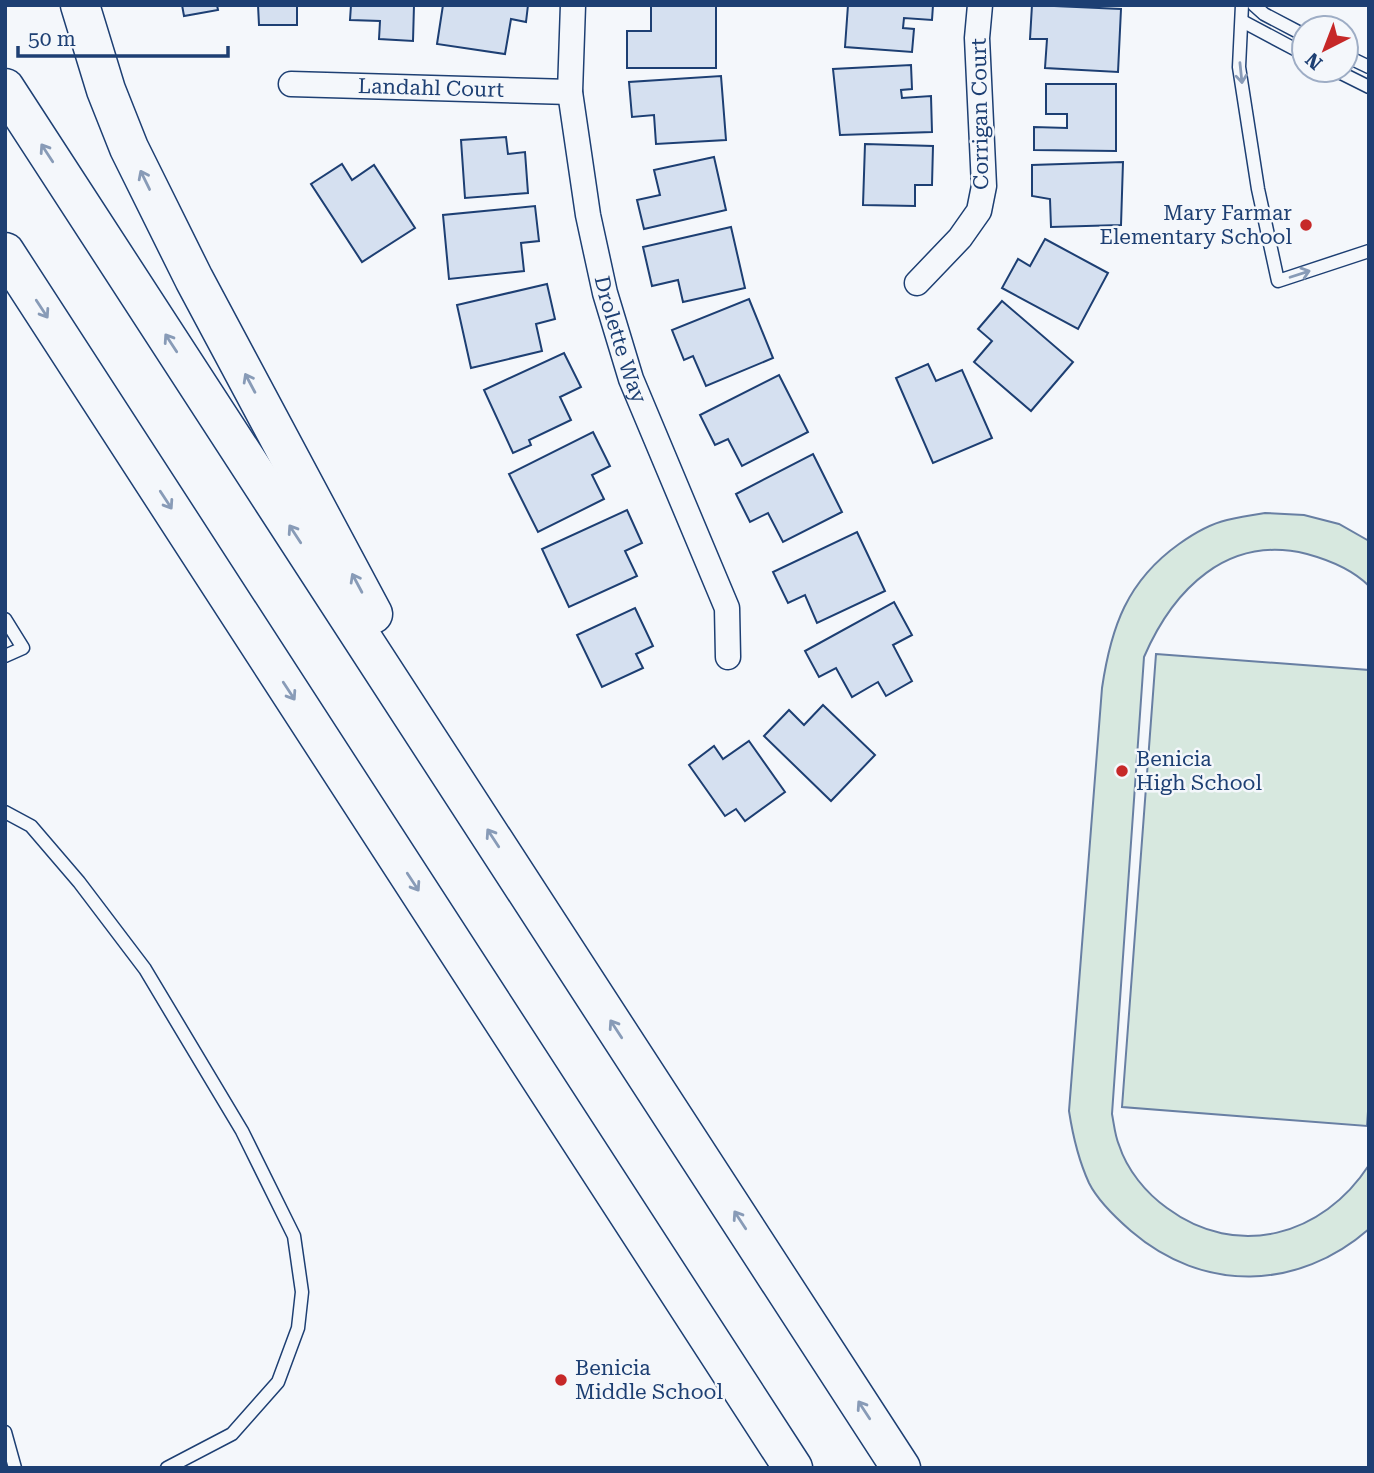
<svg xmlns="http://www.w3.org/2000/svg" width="1374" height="1473" viewBox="0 0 1374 1473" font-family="'Roboto Serif',serif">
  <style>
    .green { fill: #d7e8df; stroke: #687fa3; stroke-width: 2 }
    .building { fill: #d5e0f0; stroke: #1d3f73; stroke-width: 2 }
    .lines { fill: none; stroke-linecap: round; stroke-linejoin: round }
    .lane-casing { stroke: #1d3f73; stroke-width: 15 }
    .street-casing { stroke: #1d3f73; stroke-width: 27 }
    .highway-casing { stroke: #1d3f73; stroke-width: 41 }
    .lane { stroke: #f4f7fb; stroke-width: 12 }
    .street { stroke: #f4f7fb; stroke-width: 24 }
    .highway { stroke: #f4f7fb; stroke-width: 38 }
    .oneway { stroke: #889bb7 }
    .poi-dot { fill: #c62828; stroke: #f4f7fb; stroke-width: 2.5 }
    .labels { text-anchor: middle; stroke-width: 5; stroke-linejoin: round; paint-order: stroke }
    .street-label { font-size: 21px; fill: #1d3f73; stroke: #f4f7fb }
    .poi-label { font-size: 21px; fill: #1d3f73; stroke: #f4f7fb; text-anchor: start }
  </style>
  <rect width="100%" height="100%" fill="#f4f7fb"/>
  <g class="green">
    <path d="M 1265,513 L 1304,515 L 1339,524 L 1369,541 L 1369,586 C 1353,570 1329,560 1307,554 C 1227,534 1173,590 1144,657 L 1112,1114 C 1114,1124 1115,1136 1119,1145 C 1127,1170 1146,1193 1167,1208 C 1237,1260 1323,1236 1369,1165 L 1369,1229 C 1298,1291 1203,1293 1131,1231 C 1116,1218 1098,1201 1089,1183 C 1078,1159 1073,1137 1069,1111 L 1102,688 C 1111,627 1127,581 1179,544 C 1193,534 1210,524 1227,520 C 1239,517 1252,515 1265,513 Z"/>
    <path d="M 1156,654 L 1369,670 L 1369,1097 L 1367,1126 L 1122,1107 Z"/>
  </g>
  <g class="building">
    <path d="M 182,5 L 217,5 L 218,10 L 184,16 Z"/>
    <path d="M 258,5 L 323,5 L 323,6 L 297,6 L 297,25 L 259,25 Z"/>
    <path d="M 351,5 L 414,5 L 413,41 L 379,39 L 380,21 L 350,20 Z"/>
    <path d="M 443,5 L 528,5 L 526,22 L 511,19 L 505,54 L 437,44 Z"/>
    <path d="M 848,5 L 933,5 L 932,20 L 904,18 L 903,28 L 914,29 L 912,52 L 845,47 Z"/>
    <path d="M 1032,5 L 1121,9 L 1118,72 L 1045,68 L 1047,39 L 1030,39 Z"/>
    <path d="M 651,6 L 716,6 L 716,68 L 627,68 L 627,31 L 651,31 Z"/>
    <path d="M 911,65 L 912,89 L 901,90 L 902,98 L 931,96 L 932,132 L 840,135 L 833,69 Z"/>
    <path d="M 721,76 L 726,140 L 656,144 L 654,115 L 632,117 L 629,82 Z"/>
    <path d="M 1046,84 L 1116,84 L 1116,151 L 1034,150 L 1034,127 L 1067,128 L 1067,114 L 1046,114 Z"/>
    <path d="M 506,137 L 508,154 L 525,152 L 528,193 L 465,198 L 461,140 Z"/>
    <path d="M 865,144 L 933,146 L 932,185 L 915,185 L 915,206 L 863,205 Z"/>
    <path d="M 714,157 L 726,210 L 644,229 L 637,200 L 660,195 L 654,170 Z"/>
    <path d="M 1123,162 L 1121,225 L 1051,227 L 1050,199 L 1032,196 L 1032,165 Z"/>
    <path d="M 342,164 L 352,180 L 374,165 L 415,228 L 362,262 L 311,184 Z"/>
    <path d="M 535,206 L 539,241 L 521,243 L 524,271 L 449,279 L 443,215 Z"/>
    <path d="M 731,227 L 745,288 L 683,302 L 678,280 L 652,286 L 643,247 Z"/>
    <path d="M 1045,239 L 1108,273 L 1078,329 L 1002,288 L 1018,259 L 1030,266 Z"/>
    <path d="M 547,284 L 555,319 L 536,324 L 542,351 L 471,368 L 457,305 Z"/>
    <path d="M 749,299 L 773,358 L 706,386 L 693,356 L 684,360 L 672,330 Z"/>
    <path d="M 1002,301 L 1073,362 L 1031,411 L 974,362 L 992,341 L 978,329 Z"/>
    <path d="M 564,353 L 581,387 L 560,397 L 571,420 L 529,440 L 531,445 L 513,453 L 484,390 Z"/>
    <path d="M 928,364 L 936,381 L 962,370 L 992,438 L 933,463 L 896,378 Z"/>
    <path d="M 779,375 L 808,432 L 742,466 L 728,439 L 715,445 L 700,415 Z"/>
    <path d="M 593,432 L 610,466 L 592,475 L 604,499 L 538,532 L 509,474 Z"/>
    <path d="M 813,454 L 842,512 L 783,542 L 768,513 L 750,522 L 736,494 Z"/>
    <path d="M 627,510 L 642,543 L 625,551 L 637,576 L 569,607 L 542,549 Z"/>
    <path d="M 857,532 L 885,591 L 817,623 L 805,595 L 788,603 L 773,572 Z"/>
    <path d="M 894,602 L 912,635 L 893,645 L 912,681 L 886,696 L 878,682 L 852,697 L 836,668 L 819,677 L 805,651 Z"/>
    <path d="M 635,608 L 653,646 L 636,654 L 643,668 L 602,687 L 577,635 Z"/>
    <path d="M 823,705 L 875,755 L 831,801 L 764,736 L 789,710 L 804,725 Z"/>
    <path d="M 749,741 L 785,792 L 745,821 L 736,809 L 725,816 L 689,765 L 714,746 L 723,759 Z"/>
  </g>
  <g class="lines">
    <defs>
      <g id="lane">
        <path d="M 1242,5 L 1239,67 L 1258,189 L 1278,281 L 1369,251"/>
        <path d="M 1254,5 L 1264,14 L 1304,35"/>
        <path d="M 1242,21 L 1304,54"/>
        <path d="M 1346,56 L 1369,67"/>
        <path d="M 1335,70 L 1369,87"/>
        <path d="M 5,619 L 23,648 L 5,656"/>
        <path d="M 5,812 L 31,826 L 79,882 L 145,969 L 242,1131 L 294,1236 L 302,1292 L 298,1328 L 278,1382 L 232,1434 L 167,1468"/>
        <path d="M 5,1432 L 15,1468"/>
      </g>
      <g id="street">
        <path id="s1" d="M 573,5 L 570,92 L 588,215 L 605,293 L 631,379 L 727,608 L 728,657"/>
        <path id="s2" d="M 291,84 L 570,92"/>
        <path d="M 917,283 L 960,238 L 979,211 L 984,186 L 977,38 L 980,5"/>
      </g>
      <g id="highway">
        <path d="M 80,5 L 106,90 L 129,148 L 194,279 L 373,614"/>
        <path d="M 5,88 L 901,1468"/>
        <path d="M 5,252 L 793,1468"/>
      </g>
    </defs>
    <use href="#lane" class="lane-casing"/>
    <use href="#street" class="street-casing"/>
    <use href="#highway" class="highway-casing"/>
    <use href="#lane" class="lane"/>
    <use href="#street" class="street"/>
    <use href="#highway" class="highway"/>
  </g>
  <defs><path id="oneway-shaft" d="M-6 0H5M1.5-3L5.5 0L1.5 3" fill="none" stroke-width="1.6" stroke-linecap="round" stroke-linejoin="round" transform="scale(1.75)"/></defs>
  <g class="oneway">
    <use href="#oneway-shaft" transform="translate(1241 73) rotate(84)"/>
    <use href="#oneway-shaft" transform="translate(47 153) rotate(-123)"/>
    <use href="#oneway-shaft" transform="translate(145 180) rotate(-116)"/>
    <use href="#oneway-shaft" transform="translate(1300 274) rotate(-18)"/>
    <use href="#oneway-shaft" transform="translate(42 309) rotate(57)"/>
    <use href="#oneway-shaft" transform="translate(171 343) rotate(-123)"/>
    <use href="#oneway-shaft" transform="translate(250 383) rotate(-118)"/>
    <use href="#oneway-shaft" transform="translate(166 500) rotate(57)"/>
    <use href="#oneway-shaft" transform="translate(295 534) rotate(-123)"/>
    <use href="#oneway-shaft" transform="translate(357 583) rotate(-118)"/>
    <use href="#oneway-shaft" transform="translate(289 691) rotate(57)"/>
    <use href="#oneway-shaft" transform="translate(493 838) rotate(-123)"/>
    <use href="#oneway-shaft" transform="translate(413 882) rotate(57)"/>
    <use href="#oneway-shaft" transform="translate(616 1029) rotate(-123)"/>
    <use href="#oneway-shaft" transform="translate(740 1220) rotate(-123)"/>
    <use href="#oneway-shaft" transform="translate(864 1410) rotate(-123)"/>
  </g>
  <g class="poi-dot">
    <circle cx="1306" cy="225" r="7"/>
    <circle cx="1122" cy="771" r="7"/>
    <circle cx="561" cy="1380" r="7"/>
  </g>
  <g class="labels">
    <g class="street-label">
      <text dy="7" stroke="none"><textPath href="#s2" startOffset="140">Landahl Court</textPath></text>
      <text transform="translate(980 114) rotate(-91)" y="7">Corrigan Court</text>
      <text dy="7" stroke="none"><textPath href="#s1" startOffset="340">Drolette Way</textPath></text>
    </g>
    <g class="poi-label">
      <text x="1292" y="220" text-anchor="end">Mary Farmar<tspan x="1292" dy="24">Elementary School</tspan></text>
      <text x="1136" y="766">Benicia<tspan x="1136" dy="24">High School</tspan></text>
      <text x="575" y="1375">Benicia<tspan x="575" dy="24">Middle School</tspan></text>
    </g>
  </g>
  <rect width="1374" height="1473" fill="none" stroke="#1d3f73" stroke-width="14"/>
  <g transform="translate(1325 49) rotate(222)"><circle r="33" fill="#f4f7fb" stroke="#9eadc5" stroke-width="2"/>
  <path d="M0-5L12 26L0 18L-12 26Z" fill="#c62828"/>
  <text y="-10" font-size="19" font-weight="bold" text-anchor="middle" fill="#1d3f73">N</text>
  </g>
  <path d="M18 46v10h210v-10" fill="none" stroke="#1d3f73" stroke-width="3.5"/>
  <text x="28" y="46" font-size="21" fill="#1d3f73" stroke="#f4f7fb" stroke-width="5" paint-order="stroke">50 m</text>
</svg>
